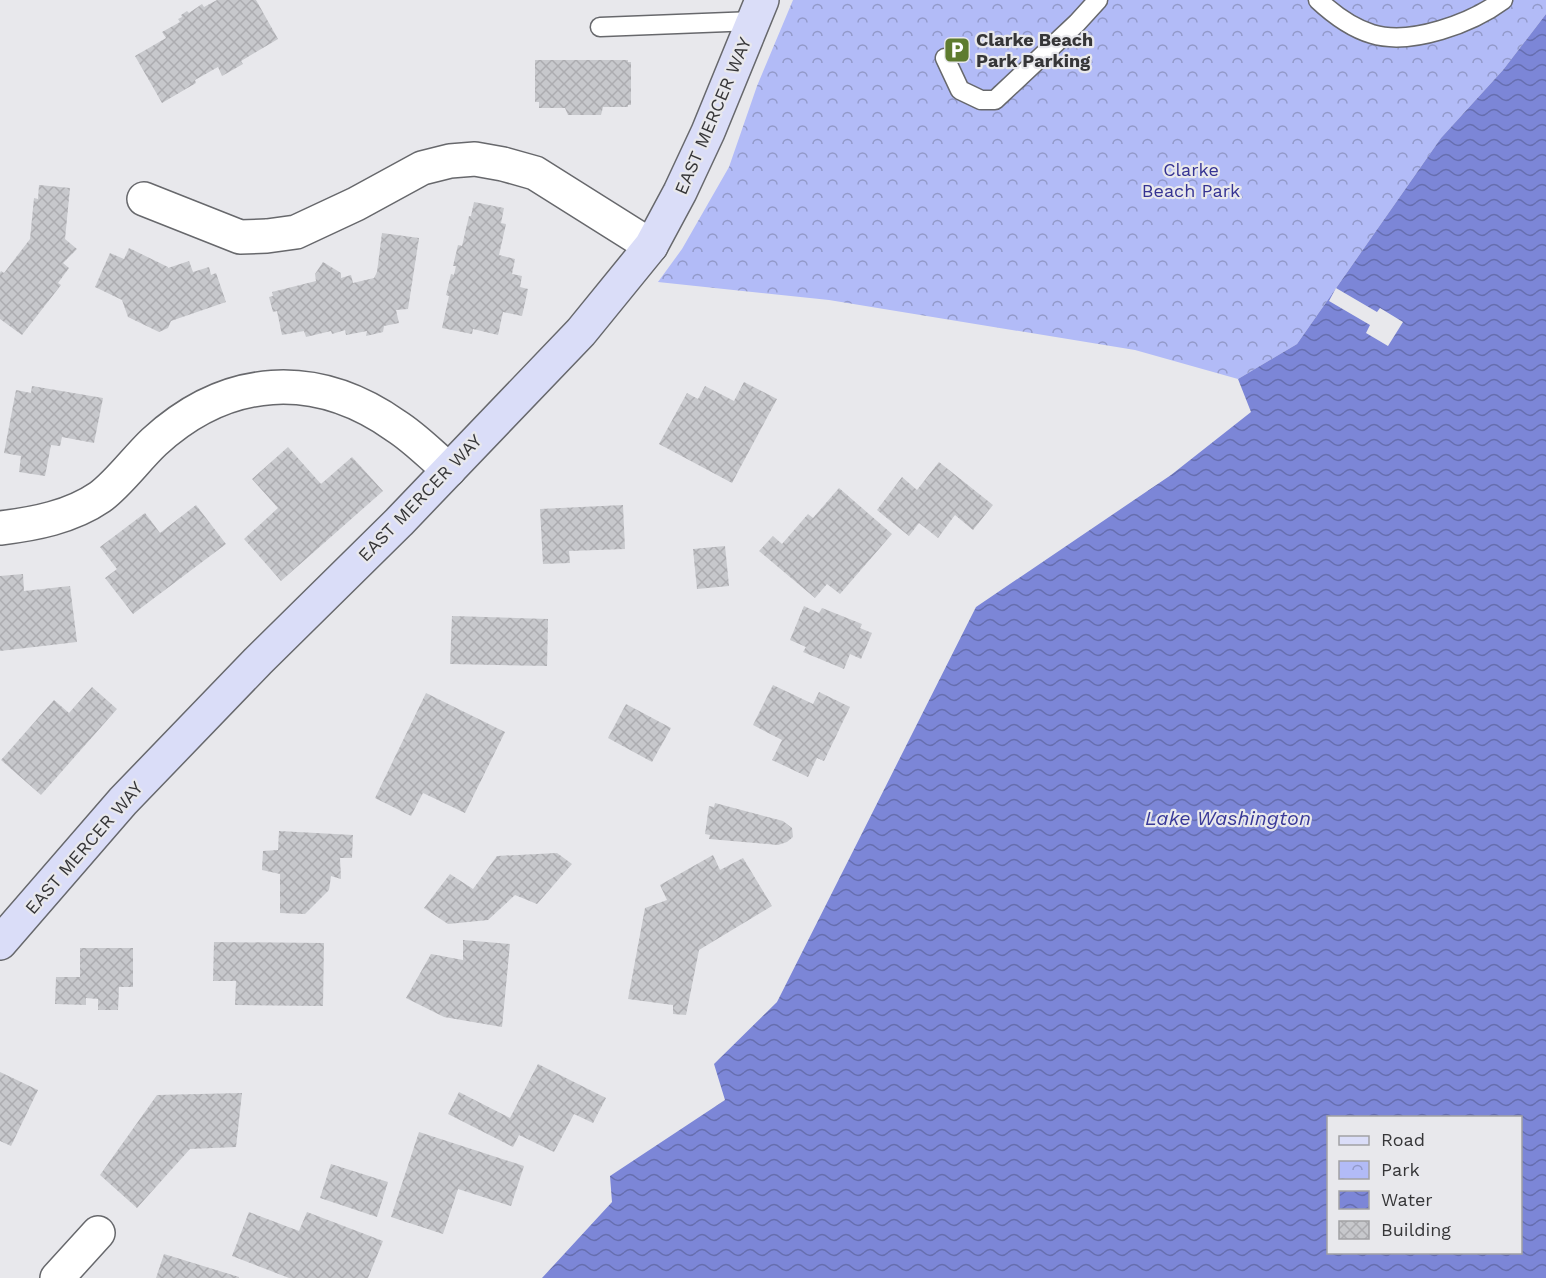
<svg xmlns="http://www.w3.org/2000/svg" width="1546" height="1278" viewBox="0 0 1546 1278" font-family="'Work Sans',sans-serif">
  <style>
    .park { fill: url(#park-crowns) }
    .water { fill: url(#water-waves); fill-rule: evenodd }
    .pier { fill: #e8e8ec }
    .building { fill: url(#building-cross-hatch) }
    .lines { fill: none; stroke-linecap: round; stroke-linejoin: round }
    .lane-casing { stroke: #67686c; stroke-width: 21 }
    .street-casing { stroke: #67686c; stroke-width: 36 }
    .secondary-casing { stroke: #67686c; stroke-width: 36 }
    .lane { stroke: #fff; stroke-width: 18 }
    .street { stroke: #fff; stroke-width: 33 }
    .secondary { stroke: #daddf8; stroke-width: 33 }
    .labels { text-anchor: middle; stroke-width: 4.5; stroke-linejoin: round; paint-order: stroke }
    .poi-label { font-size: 18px; font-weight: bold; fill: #363638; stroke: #e8e8ec; text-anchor: start }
    .street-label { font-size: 18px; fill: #363638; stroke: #e8e8ec }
    .park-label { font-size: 18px; fill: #353392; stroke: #e8e8ec }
    .water-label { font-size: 20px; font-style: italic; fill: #393998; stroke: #e8e8ec }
  </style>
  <defs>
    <pattern id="park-crowns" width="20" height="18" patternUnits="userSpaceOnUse" patternTransform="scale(1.5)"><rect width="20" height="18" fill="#b2bbf7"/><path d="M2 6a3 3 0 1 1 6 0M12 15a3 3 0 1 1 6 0" fill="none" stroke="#9299c9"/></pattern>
    <pattern id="water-waves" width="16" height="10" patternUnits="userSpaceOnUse" patternTransform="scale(1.5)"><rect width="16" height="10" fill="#7c86d7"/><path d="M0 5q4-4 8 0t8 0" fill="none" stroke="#666eaf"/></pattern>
    <pattern id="building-cross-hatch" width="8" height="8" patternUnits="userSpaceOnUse" patternTransform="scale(1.5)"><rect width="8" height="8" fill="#c7c8cc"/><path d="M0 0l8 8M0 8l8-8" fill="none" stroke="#acacb0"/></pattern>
  </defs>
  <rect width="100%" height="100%" fill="#e8e8ec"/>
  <path class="park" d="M 793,0 L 1546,0 L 1546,14 L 1503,70 L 1441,138 L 1297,344 L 1238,379 L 1135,350 L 829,300 L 658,282 L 682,249 L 729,167 L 757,86 Z"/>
  <path class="water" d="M 1546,14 L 1546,1278 L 542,1278 L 612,1202 L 610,1176 L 725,1100 L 714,1064 L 777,1002 L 976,607 L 1171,475 L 1251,412 L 1238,379 L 1297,344 L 1441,138 L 1503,70 ZM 1328,1118 L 1520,1118 L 1520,1252 L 1328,1252 Z"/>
  <path class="pier" d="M 1336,288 L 1377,312 L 1380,308 L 1403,322 L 1388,346 L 1366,333 L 1370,325 L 1329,301 Z"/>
  <g class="building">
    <path d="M 217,0 L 256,0 L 278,39 L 241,61 L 243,64 L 222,76 L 218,67 L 195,80 L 196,83 L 162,103 L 135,56 L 166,38 L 162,32 L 180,22 L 178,19 L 182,17 L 181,15 L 187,11 L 189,13 L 202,4 L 204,7 Z"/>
    <path d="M 535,60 L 628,60 L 628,62 L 631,62 L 631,105 L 628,105 L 628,107 L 603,107 L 601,115 L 568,115 L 565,108 L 539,108 L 539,102 L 535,102 Z"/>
    <path d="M 39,185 L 70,188 L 65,239 L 77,249 L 63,263 L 69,268 L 58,283 L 61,285 L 22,335 L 0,319 L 0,273 L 1,271 L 4,273 L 30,239 L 34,198 L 38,199 Z"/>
    <path d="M 474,202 L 504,208 L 501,223 L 506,224 L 499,255 L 515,259 L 512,274 L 522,276 L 520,287 L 528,289 L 522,316 L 503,312 L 498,335 L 473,329 L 472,334 L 442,328 L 449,296 L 446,295 L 451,274 L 454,275 L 456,266 L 453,266 L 458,245 L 462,246 L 469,216 L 471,216 Z"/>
    <path d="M 382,233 L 419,238 L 408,309 L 396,310 L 399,323 L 384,326 L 383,332 L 366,336 L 367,331 L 346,335 L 345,330 L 332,334 L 331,331 L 306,337 L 304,331 L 282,335 L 277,311 L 273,312 L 269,297 L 273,296 L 272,292 L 316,281 L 315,274 L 323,262 L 341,273 L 341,278 L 351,275 L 353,283 L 374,278 L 377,272 Z"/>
    <path d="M 129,248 L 168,267 L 168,268 L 189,261 L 193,272 L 209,267 L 211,275 L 216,273 L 226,302 L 171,321 L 168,328 L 159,332 L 128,317 L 122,300 L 95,287 L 110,253 L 124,259 Z"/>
    <path d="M 744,382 L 777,399 L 732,483 L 659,444 L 687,393 L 698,399 L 705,386 L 734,401 Z"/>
    <path d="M 32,386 L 103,398 L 94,443 L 62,437 L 60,446 L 51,445 L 45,476 L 19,472 L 21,456 L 4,453 L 16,390 L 31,393 Z"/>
    <path d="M 288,447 L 321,484 L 352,457 L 383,491 L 281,581 L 244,539 L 278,508 L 252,479 Z"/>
    <path d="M 939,462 L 993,505 L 973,530 L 955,515 L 938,538 L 919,523 L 909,536 L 877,510 L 902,477 L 917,490 Z"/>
    <path d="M 839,488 L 892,534 L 840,594 L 827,584 L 815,598 L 759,551 L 773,536 L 782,544 L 808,514 L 813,518 Z"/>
    <path d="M 196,505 L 226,544 L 133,614 L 105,578 L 117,569 L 100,547 L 145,513 L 160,533 Z"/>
    <path d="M 623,505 L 625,549 L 569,551 L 570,563 L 543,564 L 540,509 Z"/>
    <path d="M 725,546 L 729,586 L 697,589 L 693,549 Z"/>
    <path d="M 23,574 L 24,591 L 70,586 L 77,642 L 0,651 L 0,576 Z"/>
    <path d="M 804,606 L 819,613 L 822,608 L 862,624 L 860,628 L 872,633 L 861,659 L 850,654 L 844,669 L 803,652 L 806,647 L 790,640 Z"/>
    <path d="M 452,616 L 548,619 L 547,666 L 450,664 Z"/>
    <path d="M 773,685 L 813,704 L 819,692 L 850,707 L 824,761 L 817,758 L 808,777 L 772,760 L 782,740 L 753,725 Z"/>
    <path d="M 92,687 L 117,709 L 41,795 L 1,760 L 54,700 L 69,713 Z"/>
    <path d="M 426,693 L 505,732 L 465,813 L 423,793 L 411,816 L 375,798 Z"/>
    <path d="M 626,704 L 671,728 L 652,762 L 608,738 Z"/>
    <path d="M 715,803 L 783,821 L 792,828 L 793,837 L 787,842 L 778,845 L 709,839 L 710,835 L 705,834 L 709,806 L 714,807 Z"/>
    <path d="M 279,831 L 353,835 L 352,858 L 340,858 L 341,879 L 331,876 L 329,890 L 305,914 L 280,913 L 280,874 L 262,870 L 263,851 L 278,850 Z"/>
    <path d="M 557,853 L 572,864 L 537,904 L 515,895 L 488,920 L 448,924 L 424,908 L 450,874 L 473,889 L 497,856 Z"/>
    <path d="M 713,855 L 720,870 L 743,858 L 772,906 L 699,950 L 686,1015 L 673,1014 L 673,1005 L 628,999 L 645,908 L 667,900 L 660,885 Z"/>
    <path d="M 463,940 L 510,944 L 502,1027 L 444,1017 L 406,998 L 431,954 L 463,960 Z"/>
    <path d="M 214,942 L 324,943 L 323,1006 L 235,1005 L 236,981 L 213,981 Z"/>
    <path d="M 80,948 L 133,948 L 133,987 L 119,987 L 118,1010 L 98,1010 L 98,999 L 86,998 L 86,1005 L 55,1004 L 56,977 L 80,977 Z"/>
    <path d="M 538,1064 L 606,1098 L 593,1123 L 574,1114 L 554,1152 L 519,1135 L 513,1147 L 448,1114 L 459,1092 L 510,1118 Z"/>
    <path d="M 0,1072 L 38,1090 L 11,1146 L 0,1141 Z"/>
    <path d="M 242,1093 L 236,1147 L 190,1149 L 137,1208 L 100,1175 L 157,1095 Z"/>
    <path d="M 419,1132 L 524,1166 L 511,1206 L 458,1189 L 443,1234 L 391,1217 Z"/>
    <path d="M 331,1164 L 388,1182 L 377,1217 L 320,1198 Z"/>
    <path d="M 249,1212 L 299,1231 L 307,1212 L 383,1241 L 368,1278 L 289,1278 L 232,1256 Z"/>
    <path d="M 164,1254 L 239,1277 L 239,1278 L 156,1278 Z"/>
  </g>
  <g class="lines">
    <defs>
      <g id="lane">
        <path d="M 1318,0 C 1333,14 1352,28 1372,34 C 1411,46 1472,23 1503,0"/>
        <path d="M 600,27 L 754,21"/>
        <path d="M 945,58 L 960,90 L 981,100 L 995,100 L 1077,23 L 1098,0"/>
      </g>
      <g id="street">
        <path d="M 144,199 L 240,237 L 267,236 L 296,232 L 356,204 L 422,168 L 450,161 L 475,159 L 503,164 L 535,173 L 651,246"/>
        <path d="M 0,528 C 34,524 71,517 100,497 C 118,484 137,458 154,442 C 227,375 315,369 396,426 C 415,438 431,455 449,470"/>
        <path d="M 57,1278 L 98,1233"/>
      </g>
      <path id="secondary" d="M 0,943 L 123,801 L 258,661 L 399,522 L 581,332 L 651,246 L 680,192 L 708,132 L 762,0"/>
    </defs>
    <use href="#lane" class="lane-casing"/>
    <use href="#street" class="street-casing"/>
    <use href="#secondary" class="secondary-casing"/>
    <use href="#lane" class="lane"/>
    <use href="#street" class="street"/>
    <use href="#secondary" class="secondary"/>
  </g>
  <defs>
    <symbol id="parking-square" viewBox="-11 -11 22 22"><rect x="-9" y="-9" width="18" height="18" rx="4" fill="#5e7b2f" stroke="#e8e8ec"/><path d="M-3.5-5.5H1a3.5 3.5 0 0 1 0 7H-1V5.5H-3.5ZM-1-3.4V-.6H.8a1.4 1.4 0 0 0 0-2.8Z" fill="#fff"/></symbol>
  </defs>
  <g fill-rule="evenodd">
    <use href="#parking-square" x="942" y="35" width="30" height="30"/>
  </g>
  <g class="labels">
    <g class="poi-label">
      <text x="976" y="46">Clarke Beach<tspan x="976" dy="21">Park Parking</tspan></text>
    </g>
    <g class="street-label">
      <text transform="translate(713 116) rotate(-67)" y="6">EAST MERCER WAY</text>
      <text transform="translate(420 498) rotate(-46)" y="6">EAST MERCER WAY</text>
      <text transform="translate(84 848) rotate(-49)" y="6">EAST MERCER WAY</text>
    </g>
    <g class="park-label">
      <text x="1191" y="176">Clarke<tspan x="1191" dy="21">Beach Park</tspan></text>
    </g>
    <g class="water-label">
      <text x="1228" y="825">Lake Washington</text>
    </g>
  </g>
  <rect x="1327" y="1116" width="195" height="138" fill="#e8e8ec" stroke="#a1a1a4" stroke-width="1.5"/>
  <rect x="1339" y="1136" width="30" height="9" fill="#daddf8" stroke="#a1a1a4" stroke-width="1.5"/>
  <text x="1381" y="1146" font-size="18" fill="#363638">Road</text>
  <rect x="1339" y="1161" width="30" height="18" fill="url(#park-crowns)" stroke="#a1a1a4" stroke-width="1.5"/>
  <text x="1381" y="1176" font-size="18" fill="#363638">Park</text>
  <rect x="1339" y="1191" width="30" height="18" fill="url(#water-waves)" stroke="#a1a1a4" stroke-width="1.5"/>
  <text x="1381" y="1206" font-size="18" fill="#363638">Water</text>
  <rect x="1339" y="1221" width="30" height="18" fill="url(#building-cross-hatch)" stroke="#a1a1a4" stroke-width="1.5"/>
  <text x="1381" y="1236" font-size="18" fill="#363638">Building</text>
</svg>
